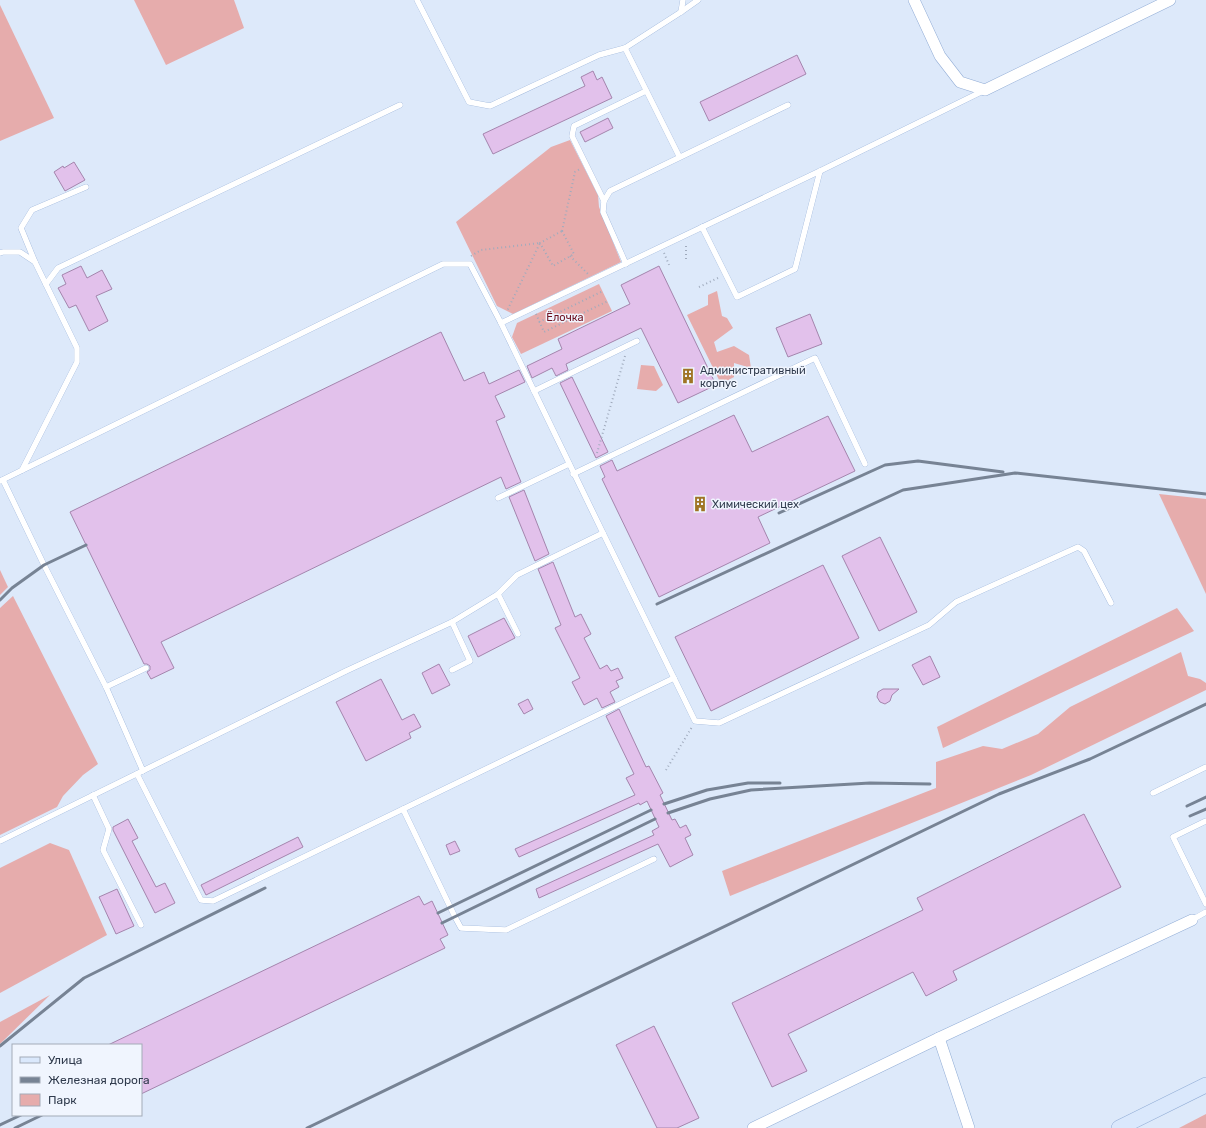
<svg xmlns="http://www.w3.org/2000/svg" width="1206" height="1128" viewBox="0 0 1206 1128" font-family="Rubik,sans-serif">
  <style>
    .green { fill: #e6acac }
    .building { fill: #e2c1eb; stroke: #a485ad }
    .lines { fill: none; stroke-linecap: round; stroke-linejoin: round }
    .lane-casing { stroke: #92add6; stroke-width: 6 }
    .street-casing { stroke: #92add6; stroke-width: 12 }
    .secondary-casing { stroke: #92add6; stroke-width: 16 }
    .path { stroke: #a0abbd; stroke-width: 2; stroke-dasharray: 1 3; stroke-linecap: butt }
    .lane { stroke: #fff; stroke-width: 5.5 }
    .street { stroke: #fff; stroke-width: 11 }
    .secondary { stroke: #dae8fc; stroke-width: 15 }
    .rail { stroke: #778394; stroke-width: 3 }
    .labels { text-anchor: middle; stroke-width: 3; stroke-linejoin: round; paint-order: stroke }
    .park-label { font-size: 11px; fill: #6e101f; stroke: #f0f5fe }
    .poi-label { font-size: 11px; fill: #303b4d; stroke: #f0f5fe; text-anchor: start }
  </style>
  <rect width="100%" height="100%" fill="#dde9fa"/>
  <g class="green">
    <path d="M 134,0 L 234,0 L 244,28 L 166,65 Z"/>
    <path d="M 0,5 L 54,118 L 0,141 Z"/>
    <path d="M 570,140 L 598,195 L 599,207 L 621,262 L 513,314 L 497,306 L 456,222 L 551,147 Z"/>
    <path d="M 599,284 L 612,311 L 521,354 L 512,337 L 517,323 Z"/>
    <path d="M 717,291 L 722,316 L 727,318 L 733,328 L 714,342 L 717,352 L 734,346 L 749,355 L 751,368 L 734,363 L 734,377 L 721,384 L 687,315 L 708,305 L 708,295 Z"/>
    <path d="M 641,365 L 654,366 L 663,385 L 656,391 L 637,389 Z"/>
    <path d="M 1159,494 L 1206,499 L 1206,594 Z"/>
    <path d="M 0,570 L 8,587 L 0,595 Z"/>
    <path d="M 13,596 L 98,764 L 83,775 L 63,796 L 57,807 L 0,835 L 0,608 Z"/>
    <path d="M 1177,608 L 1194,631 L 943,748 L 937,727 Z"/>
    <path d="M 1181,652 L 1188,676 L 1200,679 L 1206,683 L 1206,690 L 1031,775 L 730,896 L 722,871 L 936,788 L 936,762 L 983,746 L 1002,749 L 1038,734 L 1070,707 Z"/>
    <path d="M 50,843 L 69,850 L 107,935 L 0,993 L 0,868 Z"/>
    <path d="M 50,995 L 0,1044 L 0,1022 Z"/>
    <path d="M 1206,1114 L 1206,1128 L 1179,1128 Z"/>
  </g>
  <g class="building">
    <path d="M 797,55 L 806,74 L 709,121 L 700,102 Z"/>
    <path d="M 593,71 L 597,80 L 602,77 L 612,98 L 493,154 L 483,134 L 585,86 L 581,77 Z"/>
    <path d="M 608,118 L 613,128 L 585,142 L 580,132 Z"/>
    <path d="M 74,162 L 85,180 L 65,191 L 54,172 L 63,166 L 64,168 Z"/>
    <path d="M 81,266 L 87,278 L 102,270 L 112,289 L 96,296 L 108,321 L 89,331 L 76,305 L 69,308 L 58,288 L 66,284 L 62,275 Z"/>
    <path d="M 659,266 L 716,385 L 678,403 L 641,328 L 566,364 L 568,370 L 556,376 L 552,368 L 532,378 L 527,366 L 562,349 L 558,339 L 630,304 L 621,285 Z"/>
    <path d="M 810,314 L 822,344 L 788,357 L 776,328 Z"/>
    <path d="M 441,332 L 464,381 L 484,372 L 489,384 L 519,370 L 525,382 L 495,396 L 505,417 L 496,421 L 521,482 L 506,489 L 501,477 L 161,642 L 174,668 L 151,679 L 147,672 L 150,670 L 150,666 L 147,664 L 144,664 L 70,512 Z"/>
    <path d="M 572,377 L 608,452 L 596,458 L 560,383 Z"/>
    <path d="M 734,415 L 752,452 L 828,416 L 855,471 L 758,517 L 770,543 L 659,597 L 602,479 L 605,477 L 600,466 L 612,460 L 617,471 Z"/>
    <path d="M 524,490 L 549,554 L 535,561 L 509,497 Z"/>
    <path d="M 880,537 L 917,612 L 879,631 L 842,556 Z"/>
    <path d="M 553,562 L 575,617 L 581,614 L 591,634 L 584,638 L 600,669 L 607,665 L 611,671 L 618,668 L 623,678 L 616,681 L 619,687 L 610,692 L 615,702 L 602,708 L 597,698 L 584,705 L 572,682 L 580,678 L 555,628 L 561,625 L 538,569 Z"/>
    <path d="M 823,565 L 859,638 L 711,711 L 675,637 Z"/>
    <path d="M 504,618 L 515,638 L 478,657 L 468,636 Z"/>
    <path d="M 930,656 L 940,677 L 923,685 L 912,665 Z"/>
    <path d="M 439,664 L 450,685 L 432,694 L 422,673 Z"/>
    <path d="M 381,679 L 402,720 L 414,714 L 421,727 L 409,733 L 411,738 L 366,761 L 336,702 Z"/>
    <path d="M 883,689 L 899,689 L 892,695 L 890,701 L 885,704 L 880,702 L 877,697 L 878,692 Z"/>
    <path d="M 528,699 L 533,709 L 524,714 L 518,704 Z"/>
    <path d="M 619,709 L 646,767 L 649,766 L 663,793 L 660,795 L 672,820 L 675,819 L 680,828 L 686,825 L 691,835 L 685,838 L 693,855 L 670,867 L 658,844 L 539,898 L 536,889 L 654,835 L 652,831 L 659,827 L 647,801 L 640,805 L 639,803 L 519,857 L 515,849 L 635,795 L 626,778 L 634,774 L 606,716 Z"/>
    <path d="M 1084,814 L 1121,887 L 953,971 L 957,980 L 926,996 L 913,972 L 788,1034 L 807,1071 L 772,1087 L 732,1003 L 923,910 L 917,898 Z"/>
    <path d="M 128,819 L 138,838 L 132,841 L 156,887 L 165,883 L 175,903 L 155,913 L 113,830 L 113,827 Z"/>
    <path d="M 298,837 L 303,847 L 206,895 L 201,885 Z"/>
    <path d="M 455,841 L 460,851 L 450,855 L 446,845 Z"/>
    <path d="M 117,889 L 134,926 L 116,934 L 99,897 Z"/>
    <path d="M 419,896 L 424,905 L 432,901 L 448,935 L 440,939 L 445,948 L 141,1094 L 141,1045 L 108,1045 Z"/>
    <path d="M 654,1026 L 699,1118 L 677,1128 L 657,1128 L 616,1045 Z"/>
  </g>
  <g class="lines">
    <defs>
      <g id="lane">
        <path d="M 417,0 L 469,102 L 490,106 L 599,55 L 625,48 L 681,12 L 698,0"/>
        <path d="M 681,12 L 683,0"/>
        <path d="M 625,48 L 679,156"/>
        <path d="M 604,201 L 572,136 L 574,126 L 646,91"/>
        <path d="M 702,227 L 737,297 L 795,269 L 820,171"/>
        <path d="M 0,253 L 3,252 L 20,252 L 35,262 L 77,348 L 77,362 L 22,470"/>
        <path d="M 35,262 L 21,228 L 32,210 L 86,187"/>
        <path d="M 626,264 L 603,212 L 604,201 L 610,191 L 788,105"/>
        <path d="M 46,284 L 58,268 L 400,105"/>
        <path d="M 534,391 L 637,341"/>
        <path d="M 573,474 L 815,358 L 865,464"/>
        <path d="M 3,480 L 44,565 L 106,687 L 143,771"/>
        <path d="M 0,481 L 443,264 L 470,264 L 501,323"/>
        <path d="M 498,498 L 569,464"/>
        <path d="M 603,533 L 695,721 L 719,723 L 929,625 L 956,602 L 1078,547 L 1084,551 L 1111,603"/>
        <path d="M 498,594 L 518,634"/>
        <path d="M 452,622 L 470,661 L 452,670"/>
        <path d="M 106,687 L 146,668"/>
        <path d="M 137,774 L 201,900 L 213,901 L 674,678"/>
        <path d="M 1153,793 L 1206,767"/>
        <path d="M 93,795 L 109,829 L 103,850 L 141,925"/>
        <path d="M 403,809 L 455,917 L 461,928 L 506,930 L 654,859"/>
        <path d="M 1206,821 L 1173,837 L 1206,904"/>
        <path d="M 0,841 L 346,671 L 452,622 L 498,594 L 517,575 L 603,533 L 501,323 L 820,171 L 983,91"/>
        <path d="M 1192,920 L 1206,912"/>
      </g>
      <g id="street">
        <path d="M 914,0 L 940,56 L 960,82 L 985,90 L 1170,0"/>
        <path d="M 939,1038 L 969,1128"/>
        <path d="M 753,1128 L 939,1038 L 1192,920"/>
      </g>
      <path id="secondary" d="M 1119,1128 L 1206,1085"/>
    </defs>
    <use href="#lane" class="lane-casing"/>
    <use href="#street" class="street-casing"/>
    <use href="#secondary" class="secondary-casing"/>
    <g class="path">
      <path d="M 562,231 L 574,254 L 553,266 L 540,243 Z"/>
      <path d="M 562,231 L 575,172 L 580,169"/>
      <path d="M 664,253 L 670,267"/>
      <path d="M 471,256 L 481,250 L 540,243 L 507,311"/>
      <path d="M 570,256 L 588,274"/>
      <path d="M 686,259 L 686,244"/>
      <path d="M 699,287 L 718,278"/>
      <path d="M 536,314 L 544,332 L 608,301"/>
      <path d="M 539,322 L 603,291"/>
      <path d="M 597,453 L 625,356"/>
      <path d="M 666,770 L 692,727"/>
    </g>
    <use href="#lane" class="lane"/>
    <use href="#street" class="street"/>
    <use href="#secondary" class="secondary"/>
    <g class="rail">
      <path d="M 779,513 L 885,465 L 918,461 L 1003,472"/>
      <path d="M 0,600 L 12,588 L 44,565 L 86,545"/>
      <path d="M 657,604 L 903,490 L 1015,473 L 1206,494"/>
      <path d="M 664,804 L 707,790 L 748,783 L 780,783"/>
      <path d="M 1187,806 L 1206,797"/>
      <path d="M 668,813 L 710,799 L 751,790 L 870,783 L 930,784"/>
      <path d="M 1190,816 L 1206,809"/>
      <path d="M 438,913 L 651,810"/>
      <path d="M 442,923 L 655,819"/>
      <path d="M 0,1046 L 84,978 L 265,888"/>
      <path d="M 0,1125 L 21,1115"/>
      <path d="M 15,1128 L 42,1115"/>
      <path d="M 307,1128 L 999,794 L 1090,759 L 1206,704"/>
    </g>
  </g>
  <defs>
    <symbol id="building-bare" viewBox="-9 -9 18 18"><path d="M-4-6H4V6H1V3H-1V6H-4ZM-2.5-4.3h1.7v1.8h-1.7ZM.8-4.3h1.7v1.8H.8ZM-2.5-1h1.7V.8h-1.7ZM.8-1h1.7V.8H.8Z" fill="#9f7424" stroke="#f0f5fe" stroke-width="2.5" paint-order="stroke"/></symbol>
  </defs>
  <g fill-rule="evenodd">
    <use href="#building-bare" x="677" y="365" width="22" height="22"/>
    <use href="#building-bare" x="689" y="493" width="22" height="22"/>
  </g>
  <g class="labels">
    <g class="park-label">
      <text x="565" y="321">Ёлочка</text>
    </g>
    <g class="poi-label">
      <text x="700" y="374">Административный<tspan x="700" dy="13">корпус</tspan></text>
      <text x="712" y="508">Химический цех</text>
    </g>
  </g>
  <rect x="12" y="1044" width="130" height="72" fill="#f0f5fe" stroke="#a3abb7"/>
  <rect x="20" y="1057" width="20" height="6" fill="#dae8fc" stroke="#a3abb7"/>
  <text x="48" y="1064" font-size="12" fill="#303b4d">Улица</text>
  <rect x="20" y="1077" width="20" height="6" fill="#778394" stroke="#a3abb7"/>
  <text x="48" y="1084" font-size="12" fill="#303b4d">Железная дорога</text>
  <rect x="20" y="1094" width="20" height="12" fill="#e6acac" stroke="#a3abb7"/>
  <text x="48" y="1104" font-size="12" fill="#303b4d">Парк</text>
</svg>
